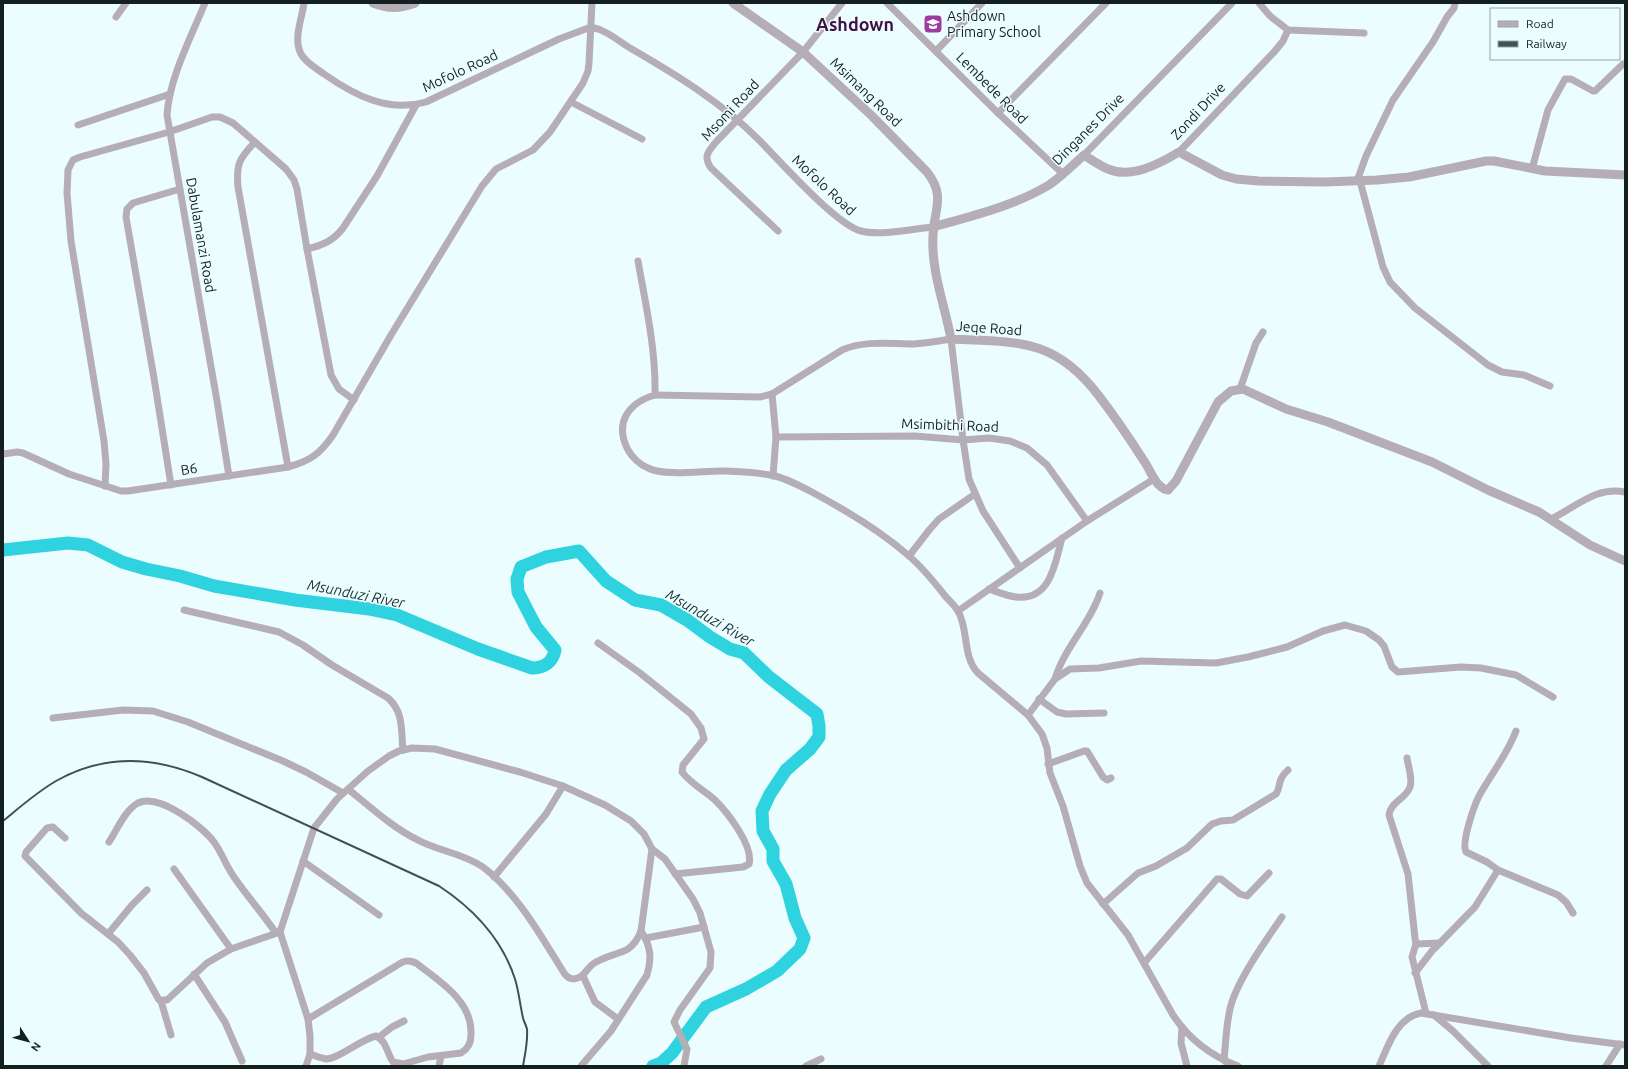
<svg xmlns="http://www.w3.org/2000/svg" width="1628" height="1069" viewBox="0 0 1628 1069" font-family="Ubuntu,sans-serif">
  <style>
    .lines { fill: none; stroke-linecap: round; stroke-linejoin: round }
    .river { stroke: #2fd2df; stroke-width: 13 }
    .minor { stroke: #b6aeb5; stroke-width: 7 }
    .tertiary { stroke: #b6aeb5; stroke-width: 9 }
    .rail { stroke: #434f50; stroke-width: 2 }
    .labels { text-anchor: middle; stroke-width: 3; stroke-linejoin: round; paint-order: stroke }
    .poi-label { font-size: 14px; fill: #141f20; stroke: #ecfdff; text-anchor: start }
    .street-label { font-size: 14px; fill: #141f20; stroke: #ecfdff }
    .water-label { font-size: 15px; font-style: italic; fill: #1b3437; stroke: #ecfdff }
    .district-label { font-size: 18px; font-weight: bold; fill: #411142; stroke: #ecfdff }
  </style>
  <rect width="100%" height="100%" fill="#ecfdff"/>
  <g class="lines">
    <path class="river" d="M 3,550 L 68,543 L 88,545 L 122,562 L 146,569 L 180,576 L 214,586 L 295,600 L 369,609 L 397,615 L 478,649 L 532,668 C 544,668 553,662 555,650 L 536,627 L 518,592 L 517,579 L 521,567 L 546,557 L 579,551 L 606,581 L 635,600 L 661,605 L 687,620 L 710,637 L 730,649 L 744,653 L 769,677 L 817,714 L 819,726 L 819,737 L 810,749 L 786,770 L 770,794 L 762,811 L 763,831 L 773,849 L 773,861 L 786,884 L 795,918 L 804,938 L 800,949 L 777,971 L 746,989 L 706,1007 L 672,1053 L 661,1063 L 653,1066"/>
    <g class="minor">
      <path d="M 205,3 C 191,37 169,79 167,115 L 217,401 L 229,476"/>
      <path d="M 304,3 C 302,19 293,38 301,54 C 306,63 316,68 324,74 C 354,95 388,113 426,102 L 559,39 L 591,27"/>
      <path d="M 887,3 L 998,113 L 1063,174"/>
      <path d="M 1259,3 L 1270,16 L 1288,30 L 1364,33"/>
      <path d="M 116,17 L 126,3"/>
      <path d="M 591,27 C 606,30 617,40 630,48 C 675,74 721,102 758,139 C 779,160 836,225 861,231 C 880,236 913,229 933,227"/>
      <path d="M 936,51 L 982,3"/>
      <path d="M 571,102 L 642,139"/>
      <path d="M 998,113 L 1106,3"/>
      <path d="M 78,125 L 170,94"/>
      <path d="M 255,142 C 239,159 236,164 238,187 L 288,467"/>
      <path d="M 1179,152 L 1275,51 L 1283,41 L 1288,30"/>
      <path d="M 1084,155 L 1232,3"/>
      <path d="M 1532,169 L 1548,110 L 1565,79 L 1571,79 L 1593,91 L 1595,91 L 1623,64"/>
      <path d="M 1357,181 L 1366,156 L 1393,100 L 1433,42 L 1447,17 L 1454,8 L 1455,3"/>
      <path d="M 1360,181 L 1383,267 L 1390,282 L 1415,308 L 1488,365 L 1502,372 L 1524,375 L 1550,386"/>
      <path d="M 778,231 L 711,168 C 703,156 708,152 716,142 L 803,52 L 842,3"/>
      <path d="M 307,249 C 323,245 333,241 343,228 L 377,176 L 416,105"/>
      <path d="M 638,261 C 646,306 656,350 655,395 C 628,403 614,423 628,450 C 632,457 640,465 648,468 C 666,477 706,470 726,471 C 742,472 759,472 775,476 C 791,480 806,489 821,497 C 852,514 883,533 909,556 C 923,568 935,583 946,597 C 950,601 955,606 958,611 C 969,630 962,656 978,673 L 1028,715 L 1042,734 L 1047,748 L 1050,773 L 1063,806 L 1080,866 L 1087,883 L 1128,935 L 1173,1015 C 1189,1039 1211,1056 1238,1066"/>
      <path d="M 1240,389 L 1256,343 L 1263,332"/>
      <path d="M 772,394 L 776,437 L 773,476"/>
      <path d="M 655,395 L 760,397 L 772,394 L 842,350 C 865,340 889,344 914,344 C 926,343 939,341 951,339 L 963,440 L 969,479 L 983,511 L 1020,568"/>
      <path d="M 776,437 L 915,436 L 963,440 L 989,438 L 1010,441 L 1027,448 L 1047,465 L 1087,521"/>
      <path d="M 3,454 L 17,452 L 23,453 L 69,474 L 121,491 L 128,491 L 288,467 C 310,461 320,454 333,435 L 391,335 L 482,186 L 496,169 L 533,150 L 550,132 L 583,83 L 588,71 L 589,63 L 592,3"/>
      <path d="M 171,485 L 154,378 L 126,217 L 127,209 L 133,203 L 180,189"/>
      <path d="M 105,486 L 106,464 L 104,441 L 71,241 L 67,193 L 68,170 L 73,160 L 80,157 L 169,132 L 212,117 L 220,117 L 233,123 L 286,169 L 294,180 L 297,189 L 307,249 L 331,375 L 339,389 L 354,400"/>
      <path d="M 1551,519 C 1576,507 1596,486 1625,492"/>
      <path d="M 909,556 L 930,529 L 939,519 L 975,494"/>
      <path d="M 989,589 C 998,592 1007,596 1016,597 C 1051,601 1055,563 1062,538"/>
      <path d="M 184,610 L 279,632 L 303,645 L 332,665 L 388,698 C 404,712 401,731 403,750"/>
      <path d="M 958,611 L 1087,521 L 1154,479"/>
      <path d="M 598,643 L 640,673 L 691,714 L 701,728 L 704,739 L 683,765 L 682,772 C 690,783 705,791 715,800 C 727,812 754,846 749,864 L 743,867 L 675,874"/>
      <path d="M 1055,679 C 1064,648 1090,624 1100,593"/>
      <path d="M 1039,699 L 1057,712 L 1066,714 L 1104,713"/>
      <path d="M 1028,715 L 1055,679 L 1070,669 L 1099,668 L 1141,661 L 1216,663 L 1248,657 L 1287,647 L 1323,631 L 1345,625 L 1366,631 L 1379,640 L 1384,646 L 1392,667 L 1398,672 L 1461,667 L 1481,668 L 1516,675 L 1553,697"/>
      <path d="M 53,718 L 123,710 L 153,711 L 188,722 L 283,761 L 306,772 L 343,793"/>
      <path d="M 1407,758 C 1408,766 1413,779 1410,787 C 1406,799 1391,801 1389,815 L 1408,874 L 1415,938 L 1416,944 L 1412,957 L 1426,1013"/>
      <path d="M 1048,764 L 1084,751 L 1087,751 L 1103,777 L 1107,780 L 1111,778"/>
      <path d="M 65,838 L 53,827 L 47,828 L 26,852 L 25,856 L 81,913 L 118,942 L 130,955 L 144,973 L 159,1000 L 167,1000 L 207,963 L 231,949 L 280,932"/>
      <path d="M 109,842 C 117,830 125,810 138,803 C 159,793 202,826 214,842 C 222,853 226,866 234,877 C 247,896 263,914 276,933"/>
      <path d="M 652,849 L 665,859 L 693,899 L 700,913 L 711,952 L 710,968 L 680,1010 L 674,1022 L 687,1049 L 684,1066"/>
      <path d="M 303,861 L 379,915"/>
      <path d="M 174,869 L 231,949"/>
      <path d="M 1498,870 L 1487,862 L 1466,852 C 1461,843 1474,806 1479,796 C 1491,774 1507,755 1516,731"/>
      <path d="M 494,877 L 546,814 L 563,786"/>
      <path d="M 1103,904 L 1138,873 L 1156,866 L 1187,848 L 1212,824 L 1221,821 L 1233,820 L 1276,794 C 1282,785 1276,781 1288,770"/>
      <path d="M 108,934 L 132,905 L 147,890"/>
      <path d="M 646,938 L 704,927"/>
      <path d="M 1416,944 L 1440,943"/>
      <path d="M 1144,963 L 1217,879 L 1221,879 L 1240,894 L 1247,896 L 1269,873"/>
      <path d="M 1415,973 L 1432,951 L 1475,907 L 1498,870 L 1558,895 L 1566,902 L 1573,913"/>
      <path d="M 194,974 L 225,1022 L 242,1061"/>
      <path d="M 583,976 L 595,1002 L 618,1019"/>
      <path d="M 161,1001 L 171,1035"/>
      <path d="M 1434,1015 L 1453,1031 L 1488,1066"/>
      <path d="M 308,1019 L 396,966 C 403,961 408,959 416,963 C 439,981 473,1001 471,1035 C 471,1042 468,1049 461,1053 L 428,1057 L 403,1064 L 393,1062 C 387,1054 387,1041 376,1036 C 361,1039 339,1059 326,1059 C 321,1058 315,1056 310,1054"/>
      <path d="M 1182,1027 L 1181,1043 L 1187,1066"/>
      <path d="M 379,1037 L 392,1027 L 404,1021"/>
      <path d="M 1226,1062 L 1224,1060 C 1226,1041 1226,1023 1231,1005 C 1239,978 1266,940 1282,917"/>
      <path d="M 306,1066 L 310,1054 L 310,1036 L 308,1019 L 280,932 L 314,828 L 337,799 L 348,789 L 368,771 L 389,756 L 399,751 L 412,748 L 435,749 L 520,772 L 563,786 L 605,805 L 631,821 L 644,834 L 652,849 L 641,931 C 638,939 635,944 628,949 C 617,955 604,956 593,964 C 586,969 584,978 574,979 C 570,979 566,976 564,973 C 541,936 518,894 483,867 C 463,853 437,851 416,839 C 393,828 368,805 348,789"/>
      <path d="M 439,1066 L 441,1056"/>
      <path d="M 581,1066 L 611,1031 L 647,975 C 652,959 651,946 641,931"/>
      <path d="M 806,1066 L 821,1059"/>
      <path d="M 1379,1066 C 1388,1046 1397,1017 1421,1013 L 1571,1038 L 1625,1045"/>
      <path d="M 1606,1066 L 1620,1044"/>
    </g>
    <g class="tertiary">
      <path d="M 373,3 C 388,9 400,9 415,3"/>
      <path d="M 733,3 L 803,52 L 871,115 L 927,172 C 946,196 934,209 933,236 C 931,271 945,306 951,339 C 1018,342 1055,338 1099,396 C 1115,417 1130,439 1144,461 C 1149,468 1152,477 1158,484 C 1161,487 1164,490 1168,490 L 1176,481 L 1218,402 L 1231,391 L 1243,389 L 1286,409 L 1328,422 L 1432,462 L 1488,490 L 1539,512 L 1590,545 L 1625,561"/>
      <path d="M 933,227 C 972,216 1014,206 1049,185 C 1062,176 1073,165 1084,155 C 1092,160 1100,166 1108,169 C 1131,179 1159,164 1179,152 L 1222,175 L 1236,179 L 1259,181 L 1325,182 L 1377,180 L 1409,177 L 1486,161 L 1494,161 L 1545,171 L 1625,175"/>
    </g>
    <path class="rail" d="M 3,821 C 20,807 37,792 56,781 C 104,754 153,756 202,777 L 439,886 C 474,909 502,939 515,979 C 519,992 520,1005 523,1018 C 524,1022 526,1025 527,1029 C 528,1042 525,1054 523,1066"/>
  </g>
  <defs>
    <symbol id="school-square" viewBox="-11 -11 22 22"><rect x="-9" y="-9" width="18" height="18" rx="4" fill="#9e3a9f" stroke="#ecfdff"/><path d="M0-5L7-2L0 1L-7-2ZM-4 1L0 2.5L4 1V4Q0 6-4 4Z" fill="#fff"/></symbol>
  </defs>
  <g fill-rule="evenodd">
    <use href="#school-square" x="922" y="13" width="22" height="22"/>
  </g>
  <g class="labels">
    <g class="poi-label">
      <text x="947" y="21">Ashdown<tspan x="947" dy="16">Primary School</tspan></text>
    </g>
    <g class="street-label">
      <text transform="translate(460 71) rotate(-25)" y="5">Mofolo Road</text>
      <text transform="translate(992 88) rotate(45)" y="5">Lembede Road</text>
      <text transform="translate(866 92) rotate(44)" y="5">Msimang Road</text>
      <text transform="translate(730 110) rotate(-47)" y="5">Msomi Road</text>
      <text transform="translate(1198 111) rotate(-47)" y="5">Zondi Drive</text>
      <text transform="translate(1088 129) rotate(-45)" y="5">Dinganes Drive</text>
      <text transform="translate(824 185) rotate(43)" y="5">Mofolo Road</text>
      <text transform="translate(201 235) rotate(80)" y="5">Dabulamanzi Road</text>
      <text transform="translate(989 328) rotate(4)" y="5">Jeqe Road</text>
      <text transform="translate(950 425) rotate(2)" y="5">Msimbithi Road</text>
      <text transform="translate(189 469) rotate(-9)" y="5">B6</text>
    </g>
    <g class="water-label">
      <text transform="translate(356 594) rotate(11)" y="5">Msunduzi River</text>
      <text transform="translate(710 618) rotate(30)" y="5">Msunduzi River</text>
    </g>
    <g class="district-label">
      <text x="855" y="31">Ashdown</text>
    </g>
  </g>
  <rect width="1628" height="1069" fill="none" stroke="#141f20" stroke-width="8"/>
  <rect x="1490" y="8" width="130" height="52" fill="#ecfdff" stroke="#96a4a6"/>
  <rect x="1498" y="21" width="20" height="6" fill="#b6aeb5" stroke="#96a4a6"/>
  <text x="1526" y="28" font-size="12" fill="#141f20">Road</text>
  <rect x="1498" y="41" width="20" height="6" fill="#434f50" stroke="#96a4a6"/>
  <text x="1526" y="48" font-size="12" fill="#141f20">Railway</text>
  <g transform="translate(28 1041) rotate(126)" stroke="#ecfdff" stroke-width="3" paint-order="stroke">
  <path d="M0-3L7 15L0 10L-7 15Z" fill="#141f20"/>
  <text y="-6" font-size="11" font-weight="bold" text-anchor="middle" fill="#141f20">N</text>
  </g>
</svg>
